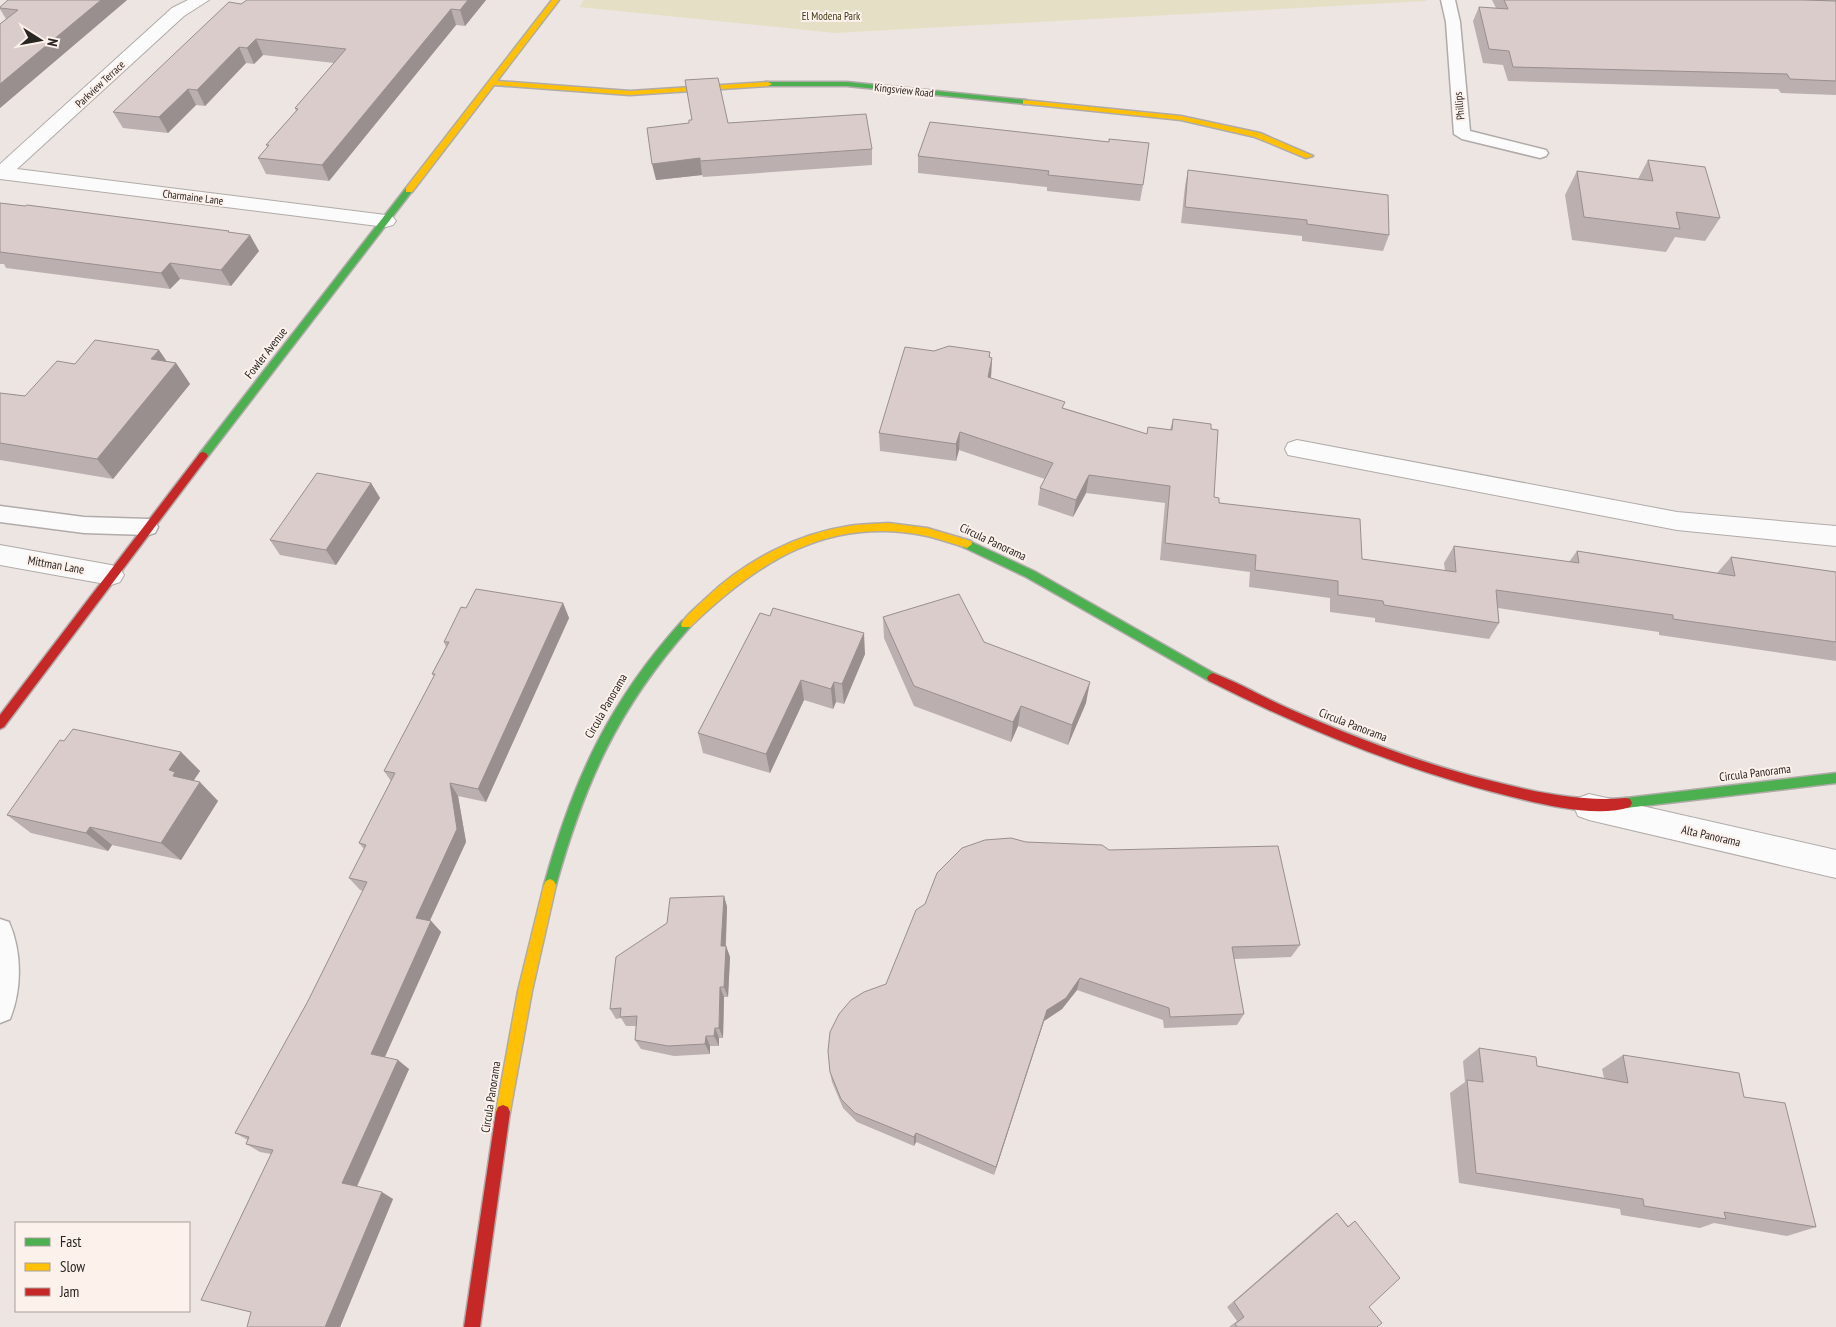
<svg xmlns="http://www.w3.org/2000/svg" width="1836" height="1327" viewBox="0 0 1836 1327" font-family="'PT Sans Narrow',sans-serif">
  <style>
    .green { fill: #e5e0c5 }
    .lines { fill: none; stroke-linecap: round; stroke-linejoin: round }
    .lane-casing { stroke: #b0aba9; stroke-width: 3 }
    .street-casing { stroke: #b0aba9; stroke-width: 2 }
    .fast-casing { stroke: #b0aba9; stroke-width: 3 }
    .slow-casing { stroke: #b0aba9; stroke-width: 3 }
    .jam-casing { stroke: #b0aba9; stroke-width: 3 }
    .lane { fill: #fcfbfb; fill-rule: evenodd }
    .street { fill: #fcfbfb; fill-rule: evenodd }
    .fast { fill: #4caf50; fill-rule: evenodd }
    .slow { fill: #ffc107; fill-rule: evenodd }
    .jam { fill: #c62828; fill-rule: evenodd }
    .wall { fill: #bbafaf }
    .shaded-wall { fill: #998f8e }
    .building { fill: #dacccb; stroke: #998f8e }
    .labels { text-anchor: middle; stroke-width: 4; stroke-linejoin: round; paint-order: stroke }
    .far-park-label { font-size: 11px; fill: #3f3b12; stroke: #fdf1ec }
    .far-street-label { font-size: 11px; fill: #292523; stroke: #fdf1ec }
    .street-label { font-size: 12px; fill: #292523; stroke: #fdf1ec }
  </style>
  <rect width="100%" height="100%" fill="#ece5e2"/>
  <path class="green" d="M 584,0 L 1425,0 L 1427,1 L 835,33 L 579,7 Z"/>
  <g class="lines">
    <defs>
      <g id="lane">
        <path d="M 1441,0 L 1455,0 L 1460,22 L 1470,131 L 1546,150 L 1548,153 L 1546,156 L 1540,158 L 1462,139 L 1454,134 L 1446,22 Z"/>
        <path d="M 0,506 L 84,517 L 148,519 L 155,521 L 158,527 L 155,533 L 148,535 L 84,533 L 0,522 Z"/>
        <path d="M 0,919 L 9,922 C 22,952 22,989 10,1019 L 0,1023 Z"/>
      </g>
      <g id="street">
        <path d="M 188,0 L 209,0 L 184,16 L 17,169 L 386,215 L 393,217 L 396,221 L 393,225 L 386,227 L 0,179 L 0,164 L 172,8 Z"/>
        <path d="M 1297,440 L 1677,512 L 1836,526 L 1836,546 L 1677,530 L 1288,455 L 1285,449 L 1288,443 Z"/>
        <path d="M 0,545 L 111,565 L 120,568 L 124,575 L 120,582 L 111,585 L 0,565 Z"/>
        <path d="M 1589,794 L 1836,850 L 1836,878 L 1589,820 L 1578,816 L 1574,807 L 1578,798 Z"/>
      </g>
      <g id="fast">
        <path d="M 765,82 L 847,82 L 1026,100 L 1030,102 L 1026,104 L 847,86 L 768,86 L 764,84 Z"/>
        <path d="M 406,188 L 413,190 L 206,459 L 200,459 L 198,456 L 200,453 Z"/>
        <path d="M 967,540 L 1034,571 L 1217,675 L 1219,678 L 1217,681 L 1209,681 L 1026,577 L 963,547 L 962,544 L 963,541 Z"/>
        <path d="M 686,620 L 690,621 L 691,624 L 690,627 C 618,708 585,782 556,885 L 554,889 L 550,891 L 546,889 L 544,885 C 573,780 609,702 682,621 Z"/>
        <path d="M 1836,773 L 1836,783 L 1626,808 L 1622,807 L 1620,803 L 1622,799 L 1626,798 Z"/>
      </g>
      <g id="slow">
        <path d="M 552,0 L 559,0 L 497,81 L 630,91 L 768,82 L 772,84 L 768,86 L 630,95 L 494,85 L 412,192 L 406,192 L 406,188 Z"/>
        <path d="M 1023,100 L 1181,116 L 1260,133 L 1313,156 L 1306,158 L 1255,137 L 1181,120 L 1026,104 L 1023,104 Z"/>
        <path d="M 888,523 L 927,528 L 971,541 L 972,544 L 967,548 C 954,544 940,539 927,536 C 829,515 757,562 690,627 L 682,627 L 681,624 C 686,615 697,607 705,599 C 744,562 795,534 849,526 C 862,524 875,524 888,523 Z"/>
        <path d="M 550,879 L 554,881 L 556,885 L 532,991 L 510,1112 L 508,1117 L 503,1119 L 498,1117 L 496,1112 L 518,991 L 544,885 L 546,881 Z"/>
      </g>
      <g id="jam">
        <path d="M 203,452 L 206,453 L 208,456 L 206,459 L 4,727 L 0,729 L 0,715 L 200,453 Z"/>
        <path d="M 1213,673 C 1240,683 1266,699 1292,710 C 1356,738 1420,763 1488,780 C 1534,792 1579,802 1626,798 L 1630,799 L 1632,803 L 1630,807 C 1601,817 1554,807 1525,800 C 1414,774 1310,732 1209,681 L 1207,678 L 1209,675 Z"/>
        <path d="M 503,1105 L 508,1107 L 510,1112 L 480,1327 L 464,1327 L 496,1112 L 498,1107 Z"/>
      </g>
    </defs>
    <use href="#lane" class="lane-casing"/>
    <use href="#street" class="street-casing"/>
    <use href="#fast" class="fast-casing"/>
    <use href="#slow" class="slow-casing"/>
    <use href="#jam" class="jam-casing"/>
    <use href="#lane" class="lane"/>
    <use href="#street" class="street"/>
    <use href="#fast" class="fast"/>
    <use href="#slow" class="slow"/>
    <use href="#jam" class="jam"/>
  </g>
  <g class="wall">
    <path d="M 127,0 L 0,108 L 0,24 L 6,19 L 0,9 L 0,7 Z"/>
    <path d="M 486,0 L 465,26 L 456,25 L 329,181 L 266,174 L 258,158 L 268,147 L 266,145 L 296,111 L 295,108 L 334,63 L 263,55 L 254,64 L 246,63 L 205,106 L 196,105 L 168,133 L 123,128 L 113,112 L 241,4 Z"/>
    <path d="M 1492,0 L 1836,0 L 1836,95 L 1781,93 L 1778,89 L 1508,81 L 1503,65 L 1483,63 L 1473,21 L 1479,7 L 1496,8 Z"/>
    <path d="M 930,122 L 1143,185 L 1140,201 L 1047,191 L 1047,187 L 918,173 L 918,156 Z"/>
    <path d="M 728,123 L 872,149 L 872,165 L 703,177 L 702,175 L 656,180 Z"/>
    <path d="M 1648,160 L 1720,218 L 1705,241 L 1675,237 L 1666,252 L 1572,240 L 1565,195 L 1577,171 L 1638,179 Z"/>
    <path d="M 1188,170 L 1389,235 L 1383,251 L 1302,241 L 1302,236 L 1181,223 L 1185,186 Z"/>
    <path d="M 0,203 L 230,233 L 259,251 L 231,286 L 180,279 L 170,289 L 6,268 L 4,264 L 0,264 Z"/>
    <path d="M 934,351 L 990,352 L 990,357 L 992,358 L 991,378 L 1064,408 L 1147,434 L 1148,427 L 1170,430 L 1173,419 L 1211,429 L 1214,497 L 1219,503 L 1362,559 L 1445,571 L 1444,563 L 1454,546 L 1569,562 L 1577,551 L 1717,573 L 1731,557 L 1836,572 L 1836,661 L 1659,635 L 1659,632 L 1498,608 L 1499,623 L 1489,639 L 1375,622 L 1375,618 L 1330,612 L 1330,598 L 1249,587 L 1250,572 L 1160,560 L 1165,503 L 1086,493 L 1073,517 L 1038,505 L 1040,488 L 1045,479 L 959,450 L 956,461 L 880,451 L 879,433 Z"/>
    <path d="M 167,361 L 176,363 L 190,384 L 113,479 L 0,460 L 0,393 L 25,396 L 75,364 Z"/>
    <path d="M 371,483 L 380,498 L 336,565 L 280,555 L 270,540 Z"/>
    <path d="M 563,603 L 569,618 L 486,802 L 458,796 L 466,842 L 430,920 L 431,921 L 441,932 L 385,1057 L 409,1069 L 357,1187 L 393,1199 L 340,1327 L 247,1327 L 251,1312 L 201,1300 L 271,1154 L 260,1152 L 246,1144 L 248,1140 L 235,1133 L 308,1001 L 363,891 L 360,890 L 349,878 L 364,849 L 359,843 L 391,781 L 384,771 L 434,676 L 432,674 L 446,647 L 444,642 L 466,608 Z"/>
    <path d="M 760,613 L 865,654 L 844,704 L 836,702 L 833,709 L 804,700 L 770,773 L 703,753 L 698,733 Z"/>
    <path d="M 883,617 L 984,642 L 1086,703 L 1068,745 L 1018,726 L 1011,742 L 914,706 L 884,638 Z"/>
    <path d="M 181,752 L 200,771 L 193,781 L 218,801 L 181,860 L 112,845 L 108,851 L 31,833 L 7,815 Z"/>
    <path d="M 1026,842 L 1109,850 L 1300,945 L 1291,957 L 1234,959 L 1244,1014 L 1237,1025 L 1164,1028 L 1163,1020 L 1077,990 L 1062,1009 L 1044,1021 L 994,1175 L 916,1142 L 914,1146 L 857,1122 L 843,1108 L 832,1082 L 830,1072 L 886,984 Z"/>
    <path d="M 724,896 L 727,907 L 726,946 L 730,957 L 728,997 L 724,997 L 723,1038 L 719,1038 L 719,1046 L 710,1046 L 710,1054 L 674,1056 L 641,1049 L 635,1040 L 636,1026 L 626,1026 L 621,1018 L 616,1019 L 610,1009 L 667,923 Z"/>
    <path d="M 1479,1048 L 1537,1066 L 1604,1078 L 1602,1069 L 1623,1055 L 1744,1097 L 1816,1227 L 1787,1236 L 1714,1223 L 1700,1228 L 1621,1215 L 1620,1209 L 1459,1183 L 1450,1093 L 1465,1082 L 1463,1061 Z"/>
    <path d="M 1337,1213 L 1348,1226 L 1355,1221 L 1369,1307 L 1377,1327 L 1229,1327 L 1237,1321 L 1227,1307 L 1327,1220 Z"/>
  </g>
  <g class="shaded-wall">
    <path d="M 101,0 L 127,0 L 0,108 L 0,84 Z"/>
    <path d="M 468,0 L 486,0 L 465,26 L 460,10 Z"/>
    <path d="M 451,9 L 456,25 L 329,181 L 322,165 Z"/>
    <path d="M 256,39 L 263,55 L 254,64 L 247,48 Z"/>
    <path d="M 239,47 L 246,63 L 205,106 L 197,90 Z"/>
    <path d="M 188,89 L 196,105 L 168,133 L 159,117 Z"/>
    <path d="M 700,158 L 702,175 L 656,180 L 652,164 Z"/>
    <path d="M 250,235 L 259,251 L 231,286 L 221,270 Z"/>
    <path d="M 170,263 L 180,279 L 170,289 L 161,273 Z"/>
    <path d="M 159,350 L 172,369 L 176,363 L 190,384 L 113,479 L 97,459 L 151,359 Z"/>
    <path d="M 992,358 L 991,376 L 987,395 L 988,377 Z"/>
    <path d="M 960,432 L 959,450 L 956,461 L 956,444 Z"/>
    <path d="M 1089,475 L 1086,493 L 1073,517 L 1076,500 Z"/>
    <path d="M 371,483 L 380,498 L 336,565 L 326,550 Z"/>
    <path d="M 563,603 L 569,618 L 486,802 L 478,789 Z"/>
    <path d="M 864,633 L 865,654 L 844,704 L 842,684 Z"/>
    <path d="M 801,680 L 804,700 L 770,773 L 766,754 Z"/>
    <path d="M 834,682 L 836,702 L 833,709 L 831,689 Z"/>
    <path d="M 1090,682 L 1086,703 L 1068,745 L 1072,725 Z"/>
    <path d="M 1021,706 L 1018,726 L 1011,742 L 1013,722 Z"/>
    <path d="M 181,752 L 200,771 L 190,786 L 200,782 L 218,801 L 181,860 L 161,843 L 173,776 L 169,770 Z"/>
    <path d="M 450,783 L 458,796 L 466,842 L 426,929 L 416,918 Z"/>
    <path d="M 90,827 L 112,845 L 108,851 L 86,833 Z"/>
    <path d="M 724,896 L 727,907 L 725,957 L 721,946 Z"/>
    <path d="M 431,921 L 441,932 L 382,1063 L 371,1054 Z"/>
    <path d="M 726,946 L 730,957 L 728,997 L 724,987 Z"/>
    <path d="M 1080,978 L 1077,990 L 1062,1009 L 1044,1021 L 994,1175 L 996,1167 L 1047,1010 Z"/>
    <path d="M 720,987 L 724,997 L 723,1038 L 719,1028 Z"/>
    <path d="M 715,1028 L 719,1038 L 719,1046 L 714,1036 Z"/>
    <path d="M 706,1036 L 710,1046 L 710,1054 L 705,1044 Z"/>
    <path d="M 398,1060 L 409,1069 L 355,1190 L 342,1183 Z"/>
    <path d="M 916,1133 L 916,1142 L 914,1146 L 914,1137 Z"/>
    <path d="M 382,1192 L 393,1199 L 340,1327 L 325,1327 Z"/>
  </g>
  <g class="building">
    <path d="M 8,0 L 101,0 L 0,84 L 0,24 L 18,10 L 0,8 L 0,7 Z"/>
    <path d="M 247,0 L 468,0 L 460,10 L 451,9 L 322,165 L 258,158 L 269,145 L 266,145 L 298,109 L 295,108 L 346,49 L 256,39 L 247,48 L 239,47 L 197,90 L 188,89 L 159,117 L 113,112 L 229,2 L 241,4 Z"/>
    <path d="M 1504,0 L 1804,0 L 1836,1 L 1836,81 L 1790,79 L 1787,74 L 1513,67 L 1509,51 L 1489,49 L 1479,7 L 1508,9 Z"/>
    <path d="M 718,78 L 728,123 L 866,114 L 872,149 L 700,161 L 700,158 L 652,164 L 647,128 L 689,123 L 689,120 L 692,120 L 685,80 Z"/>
    <path d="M 930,122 L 1109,142 L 1109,139 L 1149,143 L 1143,185 L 1048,175 L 1049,171 L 918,156 Z"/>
    <path d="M 1648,160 L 1705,167 L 1720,218 L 1676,212 L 1680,229 L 1584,217 L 1577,171 L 1653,181 Z"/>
    <path d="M 1188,170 L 1388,195 L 1389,235 L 1307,224 L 1307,220 L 1185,207 Z"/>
    <path d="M 0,203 L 25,206 L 27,205 L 229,231 L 228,232 L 250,235 L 221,270 L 170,263 L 161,273 L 0,252 Z"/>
    <path d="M 95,340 L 159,350 L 151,359 L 176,363 L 97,459 L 0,443 L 0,393 L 25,396 L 57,361 L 75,364 Z"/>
    <path d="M 949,346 L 990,352 L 989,357 L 992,358 L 988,377 L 1065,402 L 1062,408 L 1147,434 L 1148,427 L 1172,430 L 1173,419 L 1211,424 L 1211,429 L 1218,430 L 1214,497 L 1219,498 L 1219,503 L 1360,519 L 1362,559 L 1456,572 L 1454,546 L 1579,563 L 1577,551 L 1735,576 L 1731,557 L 1836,572 L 1836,642 L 1673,619 L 1673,615 L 1496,590 L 1499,623 L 1384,605 L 1383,601 L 1338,595 L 1338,581 L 1255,570 L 1256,555 L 1165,543 L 1170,486 L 1089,475 L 1076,500 L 1040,488 L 1053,463 L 960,432 L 956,444 L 879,433 L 905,347 L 934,351 Z"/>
    <path d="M 317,473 L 371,483 L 326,550 L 270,540 Z"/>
    <path d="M 476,589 L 563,603 L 478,789 L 450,783 L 457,829 L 416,918 L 431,921 L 371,1054 L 398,1060 L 342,1183 L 382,1192 L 325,1327 L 247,1327 L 251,1312 L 201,1300 L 273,1150 L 246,1144 L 249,1137 L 235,1133 L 308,1001 L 367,882 L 349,878 L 366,845 L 359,843 L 395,773 L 384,771 L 435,674 L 432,674 L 449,642 L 444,642 L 461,607 L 466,608 Z"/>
    <path d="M 959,594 L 984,642 L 1090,682 L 1072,725 L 1021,706 L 1013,722 L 914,686 L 883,617 Z"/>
    <path d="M 773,608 L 864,633 L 842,684 L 834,682 L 831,689 L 801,680 L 766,754 L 698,733 L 760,613 L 770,616 Z"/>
    <path d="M 73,729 L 181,752 L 169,770 L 175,772 L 173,776 L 200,782 L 161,843 L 90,827 L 86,833 L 7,815 L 60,740 L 64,741 Z"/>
    <path d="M 1011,838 L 1026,842 L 1102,845 L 1109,850 L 1278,846 L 1300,945 L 1232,947 L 1244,1014 L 1170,1017 L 1169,1008 L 1080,978 L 1066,998 L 1047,1010 L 996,1167 L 916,1133 L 914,1137 L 855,1113 L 841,1099 L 830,1072 L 828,1051 L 830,1032 L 839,1014 L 851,1000 L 864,992 L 886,984 L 916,910 L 925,904 L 937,873 L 962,848 L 985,840 Z"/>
    <path d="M 724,896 L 721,946 L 726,946 L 724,987 L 720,987 L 719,1028 L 715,1028 L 714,1036 L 706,1036 L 705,1044 L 668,1046 L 635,1040 L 637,1016 L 620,1017 L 621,1008 L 610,1009 L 616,957 L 667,923 L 670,898 Z"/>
    <path d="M 1479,1048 L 1536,1057 L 1537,1066 L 1628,1083 L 1623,1055 L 1739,1073 L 1744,1097 L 1785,1103 L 1816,1227 L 1724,1212 L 1726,1219 L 1644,1206 L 1643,1199 L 1476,1173 L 1467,1080 L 1483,1082 Z"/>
    <path d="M 1337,1213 L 1348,1227 L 1355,1221 L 1400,1278 L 1369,1307 L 1382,1323 L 1377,1327 L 1237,1327 L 1235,1324 L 1244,1317 L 1234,1302 Z"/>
  </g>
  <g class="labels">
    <g class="far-park-label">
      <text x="831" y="20">El Modena Park</text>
    </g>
    <g class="far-street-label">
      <text transform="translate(100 84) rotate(-43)" y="4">Parkview Terrace</text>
      <text transform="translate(904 90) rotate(6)" y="4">Kingsview Road</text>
      <text transform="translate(1459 106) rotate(-96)" y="4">Phillips</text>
      <text transform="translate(193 197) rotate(7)" y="4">Charmaine Lane</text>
    </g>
    <g class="street-label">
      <text transform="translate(266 353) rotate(-52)" y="4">Fowler Avenue</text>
      <text transform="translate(993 542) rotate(25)" y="4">Circula Panorama</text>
      <text transform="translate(56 565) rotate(10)" y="4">Mittman Lane</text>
      <text transform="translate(606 706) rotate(-60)" y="4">Circula Panorama</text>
      <text transform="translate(1353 725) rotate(21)" y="4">Circula Panorama</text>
      <text transform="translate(1755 773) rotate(-7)" y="4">Circula Panorama</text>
      <text transform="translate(1711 836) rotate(13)" y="4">Alta Panorama</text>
      <text transform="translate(491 1097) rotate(-81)" y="4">Circula Panorama</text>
    </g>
  </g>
  <rect x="15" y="1222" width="175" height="90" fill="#fdf1ec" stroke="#a89f9c"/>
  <rect x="25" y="1238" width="25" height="8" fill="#4caf50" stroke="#a89f9c"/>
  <text x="60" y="1247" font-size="15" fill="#292523">Fast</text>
  <rect x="25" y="1263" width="25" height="8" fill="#ffc107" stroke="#a89f9c"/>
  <text x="60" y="1272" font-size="15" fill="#292523">Slow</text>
  <rect x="25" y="1288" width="25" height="8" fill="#c62828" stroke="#a89f9c"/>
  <text x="60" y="1297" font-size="15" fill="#292523">Jam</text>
  <g transform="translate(40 40) rotate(101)" stroke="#fdf1ec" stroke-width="4" paint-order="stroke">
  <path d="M0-4L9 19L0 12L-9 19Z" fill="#292523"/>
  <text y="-8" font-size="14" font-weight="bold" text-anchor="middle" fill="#292523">N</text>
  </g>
</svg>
